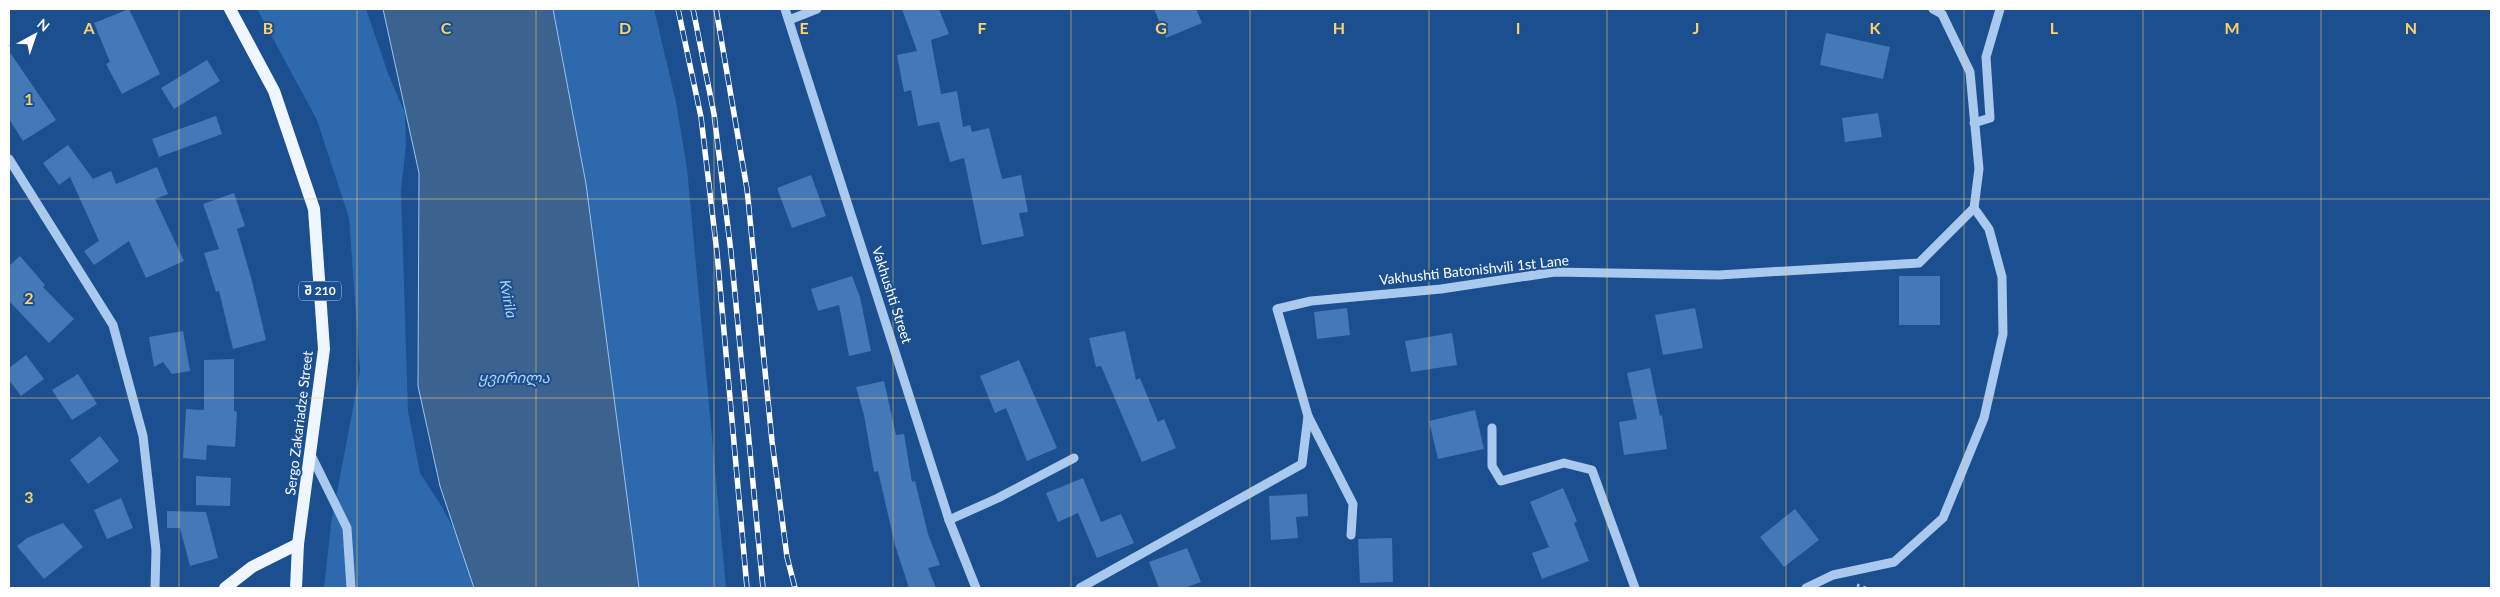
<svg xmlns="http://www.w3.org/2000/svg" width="2500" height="597" viewBox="0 0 2500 597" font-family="Lato,'Noto Sans Georgian',sans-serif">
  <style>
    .green { fill: #2e69ad }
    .water { fill: #3c6290; stroke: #9cc4f0 }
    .building { fill: #4478b7 }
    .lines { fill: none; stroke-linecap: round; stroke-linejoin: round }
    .path { stroke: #a9c9ee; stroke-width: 3; stroke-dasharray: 2.5 4; stroke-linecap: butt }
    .minor { stroke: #a9c9ee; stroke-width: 9 }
    .major { stroke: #f0f6ff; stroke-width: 12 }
    .rail-casing { stroke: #fff; stroke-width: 5.5 }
    .rail { stroke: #1b4f8f; stroke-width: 4; stroke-dasharray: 11; stroke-linecap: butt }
    .grid { fill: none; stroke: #ffd166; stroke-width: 1; stroke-opacity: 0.55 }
    .labels { text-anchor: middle; stroke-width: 4; stroke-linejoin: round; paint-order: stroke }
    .shield { fill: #1b4f8f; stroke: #bbcadd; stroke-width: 1 }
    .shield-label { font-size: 12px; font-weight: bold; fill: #fff }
    .street-label { font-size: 14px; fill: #fff; stroke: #1b4f8f }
    .water-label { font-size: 15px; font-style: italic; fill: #b5d3f5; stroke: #1b4f8f }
    .grid-label { font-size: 16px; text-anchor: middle; font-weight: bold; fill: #ffd166; stroke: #1b4f8f; stroke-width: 4; stroke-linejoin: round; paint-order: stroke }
  </style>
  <rect width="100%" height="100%" fill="#1b4f8f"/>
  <g class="green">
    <path d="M 257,9 L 366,9 L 389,76 L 405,113 L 406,145 L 401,190 L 408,411 L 420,473 L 442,507 L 466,552 L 476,588 L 324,588 L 331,524 L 360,371 L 349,218 L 317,120 Z"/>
    <path d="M 553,9 L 654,9 L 676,102 L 687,168 L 726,588 L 639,588 L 586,184 Z"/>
  </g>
  <path class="water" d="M 383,9 L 553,9 L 586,184 L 639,588 L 474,588 L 440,486 L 418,386 L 419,173 Z"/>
  <g class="building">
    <path d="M 129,9 L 160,74 L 122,94 L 106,64 L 110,62 L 94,23 Z"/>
    <path d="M 902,9 L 939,9 L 949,34 L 931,40 L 941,94 L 957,91 L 963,127 L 970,125 L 972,132 L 989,128 L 1002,179 L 1021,175 L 1028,212 L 1019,213 L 1024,236 L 982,245 L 964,158 L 950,162 L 939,122 L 918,126 L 911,90 L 904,92 L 897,55 L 917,51 Z"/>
    <path d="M 1154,9 L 1196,9 L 1202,23 L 1166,38 Z"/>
    <path d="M 1826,33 L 1890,47 L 1883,79 L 1820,65 Z"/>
    <path d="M 9,51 L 56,120 L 23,141 L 9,119 Z"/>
    <path d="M 207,60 L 220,81 L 174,109 L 161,88 Z"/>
    <path d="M 1878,113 L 1882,137 L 1845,142 L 1842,118 Z"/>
    <path d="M 216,116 L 222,134 L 159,157 L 152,139 Z"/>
    <path d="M 68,145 L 93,179 L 111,171 L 116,184 L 157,167 L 168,194 L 155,199 L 184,261 L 146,278 L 129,241 L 94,265 L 84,251 L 99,241 L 70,177 L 59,185 L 43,163 Z"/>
    <path d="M 811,175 L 826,216 L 792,228 L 777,188 Z"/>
    <path d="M 234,193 L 245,226 L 237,229 L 252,281 L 266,340 L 233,349 L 219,291 L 216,292 L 204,253 L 219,249 L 203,204 Z"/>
    <path d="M 20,256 L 45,285 L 43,287 L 74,319 L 49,343 L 9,301 L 9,266 Z"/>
    <path d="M 852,276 L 860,297 L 871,351 L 849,356 L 839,305 L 818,311 L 811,289 Z"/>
    <rect x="1899" y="276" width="41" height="49"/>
    <path d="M 1347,308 L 1350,335 L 1317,339 L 1314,312 Z"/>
    <path d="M 1695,308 L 1703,348 L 1663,355 L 1655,315 Z"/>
    <path d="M 183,331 L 190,371 L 172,374 L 163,362 L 154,367 L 149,337 Z"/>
    <path d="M 1125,331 L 1136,380 L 1140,378 L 1158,422 L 1164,419 L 1176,448 L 1142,462 L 1101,366 L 1096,367 L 1089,338 Z"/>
    <path d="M 1452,333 L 1457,365 L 1411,372 L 1405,341 Z"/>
    <path d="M 26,355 L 44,379 L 21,396 L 9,380 L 9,368 Z"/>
    <path d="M 234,359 L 234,411 L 237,412 L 235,447 L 207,445 L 206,460 L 183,458 L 186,409 L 204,410 L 204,360 Z"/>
    <path d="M 1019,360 L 1057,448 L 1027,461 L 1006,408 L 995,413 L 980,376 Z"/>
    <path d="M 1650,368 L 1660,416 L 1662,415 L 1667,449 L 1624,455 L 1619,422 L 1637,419 L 1627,373 Z"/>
    <path d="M 78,374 L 97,404 L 72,420 L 52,390 Z"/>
    <path d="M 884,381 L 896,435 L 904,434 L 912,482 L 915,481 L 928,534 L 940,565 L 928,568 L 936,588 L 909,588 L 895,545 L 878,471 L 874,472 L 864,415 L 856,387 Z"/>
    <path d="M 1475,410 L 1484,449 L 1438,459 L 1429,421 Z"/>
    <path d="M 100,436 L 119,461 L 88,484 L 70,460 Z"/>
    <path d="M 196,476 L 231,478 L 230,506 L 196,505 Z"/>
    <path d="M 1083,478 L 1101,522 L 1121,514 L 1134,543 L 1097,558 L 1078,513 L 1058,522 L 1046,493 Z"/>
    <path d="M 1563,488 L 1577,521 L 1574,523 L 1589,561 L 1542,579 L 1532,553 L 1549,547 L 1530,502 Z"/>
    <path d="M 1307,494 L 1308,516 L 1296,517 L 1298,538 L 1271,540 L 1269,496 Z"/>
    <path d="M 121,498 L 133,528 L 107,539 L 94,510 Z"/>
    <path d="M 1795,509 L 1819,540 L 1784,567 L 1760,537 Z"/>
    <path d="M 167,511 L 206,512 L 218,558 L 190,566 L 180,528 L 167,528 Z"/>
    <path d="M 63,523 L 83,547 L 44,579 L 17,546 L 27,538 Z"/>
    <path d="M 1392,538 L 1393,582 L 1360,583 L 1358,539 Z"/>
    <path d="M 1187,548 L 1201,582 L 1184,588 L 1159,588 L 1149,562 Z"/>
  </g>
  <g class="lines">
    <path class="path" d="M 1857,585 L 1866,588"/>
    <g class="minor">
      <path d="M 785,9 L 949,520 L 976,588"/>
      <path d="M 789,20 L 817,9"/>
      <path d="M 1974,123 L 1990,118 L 1986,57 L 2000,9"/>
      <path d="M 9,159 L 113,325 L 143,436 L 156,550 L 155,588"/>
      <path d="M 1308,416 L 1353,504 L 1351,535"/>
      <path d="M 1492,428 L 1492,466 L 1501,481 L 1564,463 L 1592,470 L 1635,588"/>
      <path d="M 310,453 L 347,528 L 351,588"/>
      <path d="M 949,520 L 998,498 L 1074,458"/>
      <path d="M 1080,588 L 1302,464 L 1308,416 L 1277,309 L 1311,301 L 1441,289 L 1555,272 L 1719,275 L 1919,263 L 1974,208 L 1979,169 L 1970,72 L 1942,14 L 1933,9"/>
      <path d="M 1806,588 L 1833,575 L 1894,562 L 1943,518 L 1984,418 L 2003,334 L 2002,277 L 1989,229 L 1974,208"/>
    </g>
    <g class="major">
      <path d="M 230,9 L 274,91 L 314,209 L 324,349 L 298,544 L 296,588"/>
      <path d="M 225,588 L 252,567 L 298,544"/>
    </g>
    <defs>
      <g id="rail">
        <path d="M 678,9 L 701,117 L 717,253 L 747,588"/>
        <path d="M 693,9 L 714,114 L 731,252 L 763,588"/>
        <path d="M 716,9 L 747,189 L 772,441 L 787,557 L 795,588"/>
      </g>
    </defs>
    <use href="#rail" class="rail-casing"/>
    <use href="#rail" class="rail"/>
  </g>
  <path class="grid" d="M 179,9 L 179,588M 357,9 L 357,588M 536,9 L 536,588M 714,9 L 714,588M 893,9 L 893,588M 1071,9 L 1071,588M 1250,9 L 1250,588M 1429,9 L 1429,588M 1607,9 L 1607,588M 1786,9 L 1786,588M 1964,9 L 1964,588M 2143,9 L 2143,588M 2321,9 L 2321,588M 9,199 L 2491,199M 9,398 L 2491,398"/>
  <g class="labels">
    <rect class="shield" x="299" y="281.5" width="42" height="19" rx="4"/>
    <g class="shield-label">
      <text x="320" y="295">შ 210</text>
    </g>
    <g class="street-label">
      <text transform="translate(1474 270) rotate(-6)" y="5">Vakhushti Batonishvili 1st Lane</text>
      <text transform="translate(892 295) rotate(72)" y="5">Vakhushti Street</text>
      <text transform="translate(299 423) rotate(-83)" y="5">Sergo Zakariadze Street</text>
    </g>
    <g class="water-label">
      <text transform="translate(508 299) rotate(79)" y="5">Kvirila</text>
      <text x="514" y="383">ყვირილა</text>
    </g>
  </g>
  <g class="grid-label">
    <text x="89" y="34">A</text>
    <text x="268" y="34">B</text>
    <text x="446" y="34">C</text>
    <text x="625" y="34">D</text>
    <text x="804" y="34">E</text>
    <text x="982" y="34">F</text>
    <text x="1161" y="34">G</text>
    <text x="1339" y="34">H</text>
    <text x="1518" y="34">I</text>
    <text x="1696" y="34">J</text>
    <text x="1875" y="34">K</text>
    <text x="2054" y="34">L</text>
    <text x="2232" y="34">M</text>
    <text x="2411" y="34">N</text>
    <text x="29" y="105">1</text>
    <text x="29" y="304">2</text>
    <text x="29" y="503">3</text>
  </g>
  <rect width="2500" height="597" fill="none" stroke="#ffffff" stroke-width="20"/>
  <g transform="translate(35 35) rotate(40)" stroke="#1b4f8f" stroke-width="4" paint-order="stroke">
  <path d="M0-4L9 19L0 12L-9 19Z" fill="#ffffff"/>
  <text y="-8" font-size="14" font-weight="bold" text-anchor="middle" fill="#ffffff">N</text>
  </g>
</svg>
